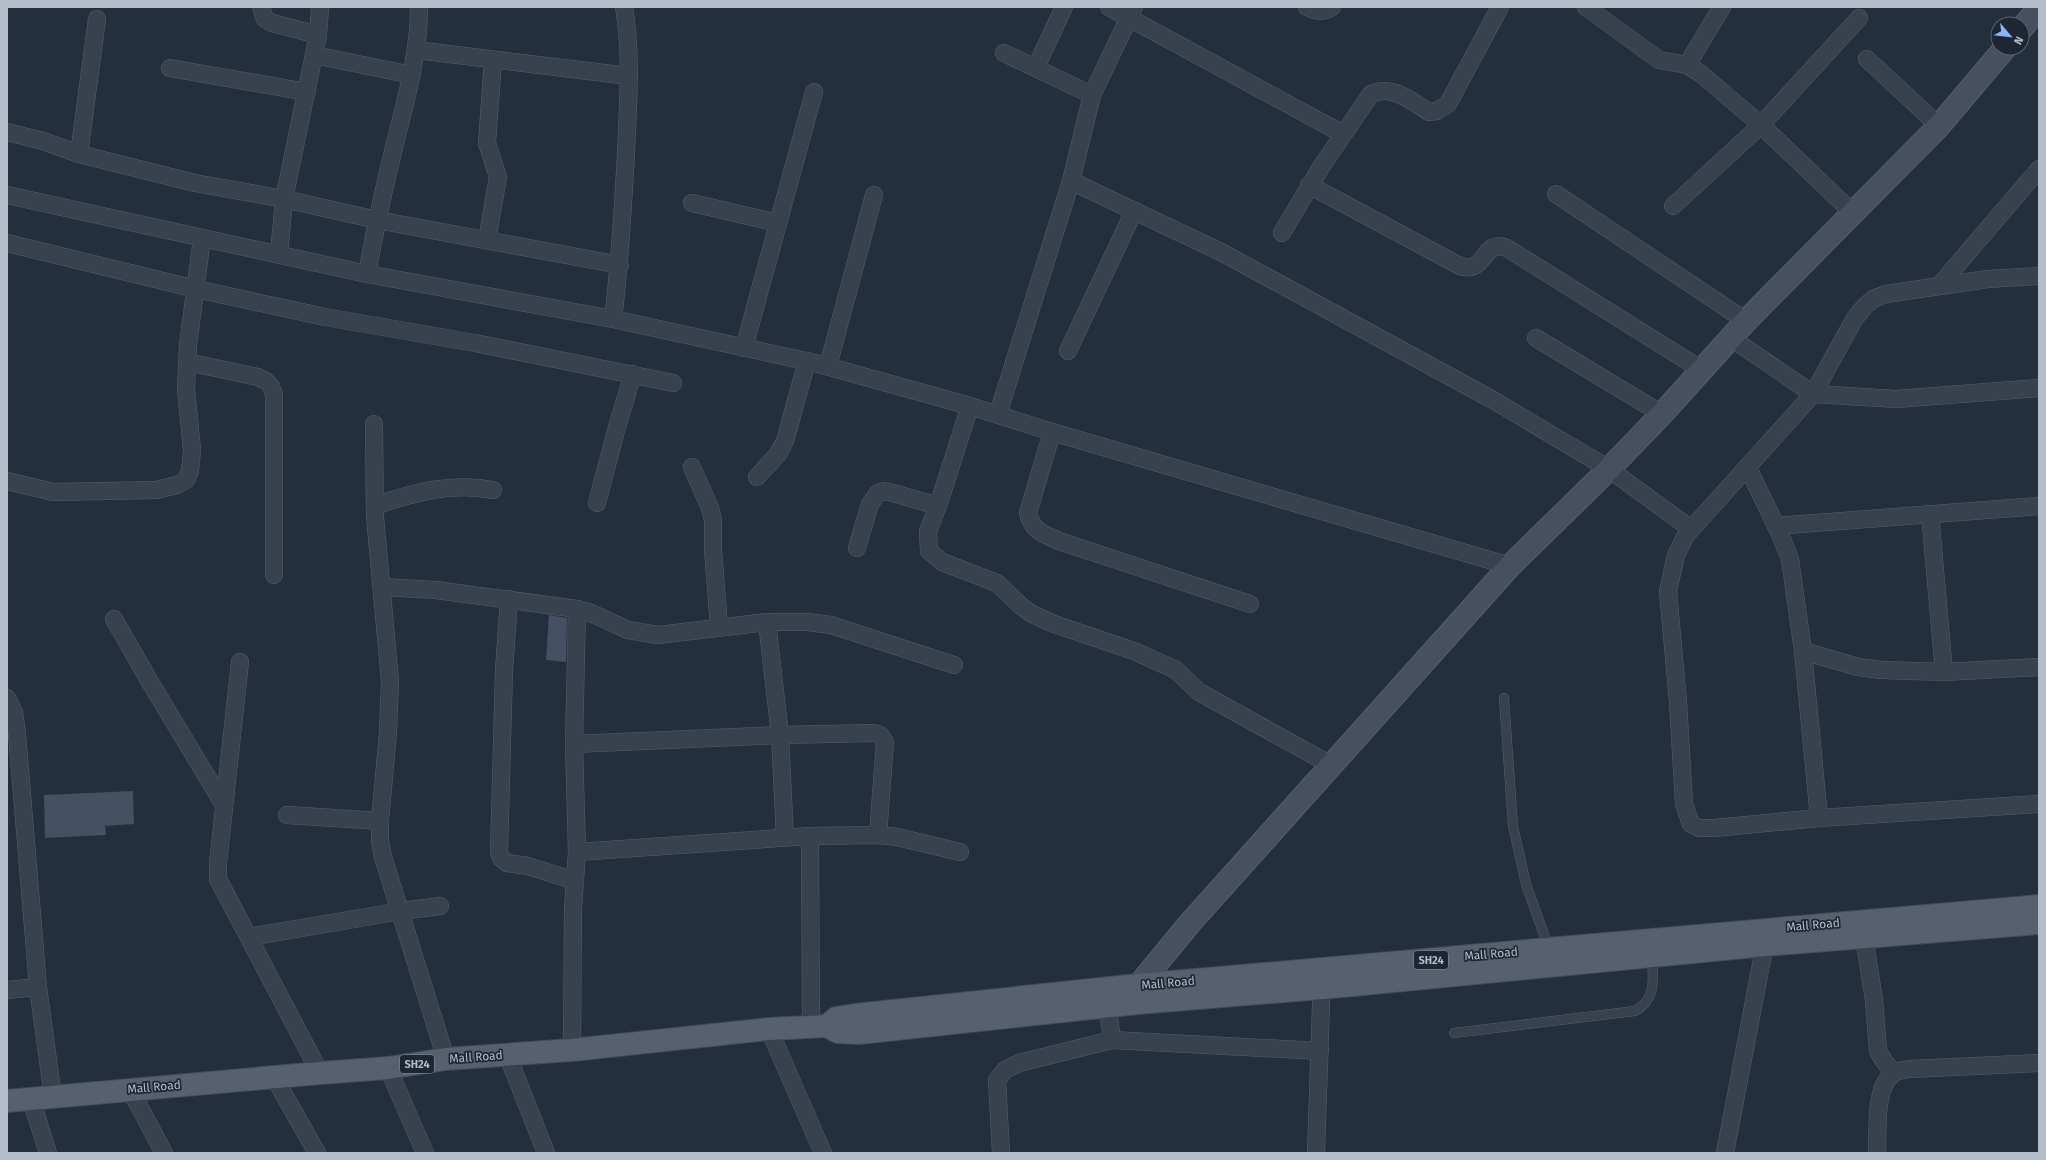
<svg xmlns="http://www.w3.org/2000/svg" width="2046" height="1160" viewBox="0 0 2046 1160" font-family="'Fira Sans',sans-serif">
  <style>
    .building { fill: #455162 }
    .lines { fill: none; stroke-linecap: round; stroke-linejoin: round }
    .lane-casing { stroke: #565f6c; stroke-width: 10 }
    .street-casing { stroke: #565f6c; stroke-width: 18 }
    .secondary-casing { stroke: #565f6c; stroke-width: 24 }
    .primary-casing { stroke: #414a57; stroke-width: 24 }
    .lane { stroke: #38414e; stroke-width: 9 }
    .street { stroke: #38414e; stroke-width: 17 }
    .secondary { stroke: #465061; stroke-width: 22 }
    .primary { stroke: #56606e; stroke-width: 22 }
    .labels { text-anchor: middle; stroke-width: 3.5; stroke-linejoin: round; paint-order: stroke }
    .shield { fill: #1d2633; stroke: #878f9c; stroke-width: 1 }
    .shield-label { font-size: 11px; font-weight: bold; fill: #b4bcc9 }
    .street-label { font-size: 12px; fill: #b4bcc9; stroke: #1d2633 }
  </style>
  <rect width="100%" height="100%" fill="#242f3e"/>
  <g class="building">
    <path d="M 549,615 L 567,618 L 566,662 L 546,660 Z"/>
    <path d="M 133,791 L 134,824 L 105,826 L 106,835 L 45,838 L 44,795 Z"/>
  </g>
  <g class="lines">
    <defs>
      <g id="lane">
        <path d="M 1504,698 L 1513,826 L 1526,884 L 1549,949"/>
        <path d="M 1454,1033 L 1635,1011 C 1657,999 1653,979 1652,956"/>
      </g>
      <g id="street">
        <path d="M 261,7 L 265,19 L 272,23 L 318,35"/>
        <path d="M 1109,7 L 1343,134"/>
        <path d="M 1307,7 C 1316,11 1323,13 1332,7"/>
        <path d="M 1586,7 L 1659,60 L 1687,65 L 1700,73 L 1761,125 L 1853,213"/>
        <path d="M 416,50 L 629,76"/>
        <path d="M 1004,53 L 1092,95"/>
        <path d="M 314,55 L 412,75"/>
        <path d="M 1867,59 L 1939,126"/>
        <path d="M 1687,65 L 1722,7"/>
        <path d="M 1036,67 L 1064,7"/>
        <path d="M 170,68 L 307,92"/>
        <path d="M 7,132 L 43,141 L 79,154 L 195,183 L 284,199 L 377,220 L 620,265"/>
        <path d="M 79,154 L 97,19"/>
        <path d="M 1071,181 L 1223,253 L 1493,400 L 1609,469 L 1691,529"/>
        <path d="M 1309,185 L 1460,266 C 1488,274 1481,238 1507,248 L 1702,370"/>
        <path d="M 1556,194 L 1746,321"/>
        <path d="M 7,195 L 367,274 L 613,319 L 815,363 L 970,406 L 1052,432 L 1510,566"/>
        <path d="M 692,203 L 778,223"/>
        <path d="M 1673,206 L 1761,125 L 1859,18"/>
        <path d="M 1282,233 L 1321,167 L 1371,94 C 1392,84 1411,101 1429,112 L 1437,111 L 1448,104 L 1500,7"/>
        <path d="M 487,240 L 498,177 L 487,143 L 493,60"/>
        <path d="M 7,243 L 196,289 L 325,317 L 475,343 L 673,383"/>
        <path d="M 279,254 L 284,199 L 318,35 L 320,7"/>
        <path d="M 367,274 C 375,229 385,184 396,139 C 407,96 419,52 419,7"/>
        <path d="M 2039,276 L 1988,279 L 1886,294 L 1873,299 L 1865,306 L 1855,318 L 1813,394 L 1686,535 L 1676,555 L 1668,591 L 1678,702 L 1684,804 L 1691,824 L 1699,828 L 1714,828 L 1819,818 L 2039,804"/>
        <path d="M 1939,286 L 2039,169"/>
        <path d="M 613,319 C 620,264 623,208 626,153 C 628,104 632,55 624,7"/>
        <path d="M 1536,338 L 1662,414"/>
        <path d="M 1731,338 L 1813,394 L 1896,399 L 2039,388"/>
        <path d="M 744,348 L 814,92"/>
        <path d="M 1068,351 L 1134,211"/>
        <path d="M 187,362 L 258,377 L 266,381 L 271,386 L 274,395 L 274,575"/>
        <path d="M 828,366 L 874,195"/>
        <path d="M 970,406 L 938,506 L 928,531 L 929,551 L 942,562 L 997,583 L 1021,606 L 1032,614 L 1054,624 L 1134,651 L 1176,670 L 1199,692 L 1331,765"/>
        <path d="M 998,414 L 1071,181 L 1092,95 L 1134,7"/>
        <path d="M 374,424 L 375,517 L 390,681 L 388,732 L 380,821 L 380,841 L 383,857 L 446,1059"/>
        <path d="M 1052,432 L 1028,513 C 1032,531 1044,534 1059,541 L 1250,604"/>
        <path d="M 692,467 L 710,508 L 713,520 L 713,550 L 719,626"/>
        <path d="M 1748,468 L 1780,534 L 1790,559 L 1803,651 L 1819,818"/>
        <path d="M 757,477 L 778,454 L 785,441 L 807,361"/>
        <path d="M 7,481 L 53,492 L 156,490 L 177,485 L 186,480 L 190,471 L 192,450 L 186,389 L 188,345 L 202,238"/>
        <path d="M 597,503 L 617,427 L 633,374"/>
        <path d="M 375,506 C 414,492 453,482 493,490"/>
        <path d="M 1776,526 L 2039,506"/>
        <path d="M 857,548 L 870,504 L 878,493 L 884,491 L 893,493 L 938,506"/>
        <path d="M 382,587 L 436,590 L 577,609 L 591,613 L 628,630 L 658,635 L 767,622 L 808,622 L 831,625 L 954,665"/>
        <path d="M 509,599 L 504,670 L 499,852 L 501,858 L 507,863 L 528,866 L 575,881"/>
        <path d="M 114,619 L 150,682 L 224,805"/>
        <path d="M 767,622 L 780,735 L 785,838"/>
        <path d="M 1803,651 L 1858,667 L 1881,670 L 1944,672 L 1930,514"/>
        <path d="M 240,662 L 218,863 L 218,879 L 320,1073"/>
        <path d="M 1944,672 L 2039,667"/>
        <path d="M 7,698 L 14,712 L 17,734 L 38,987 L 53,1097"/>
        <path d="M 574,744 L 780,735 L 874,733 L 880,735 L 885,742 L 878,835"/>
        <path d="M 287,815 L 380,821"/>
        <path d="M 810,836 L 811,1026"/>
        <path d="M 577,852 L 810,836 L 878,835 L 897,837 L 960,852"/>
        <path d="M 249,937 L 401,911 L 440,906"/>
        <path d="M 1864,937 L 1874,1000 L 1878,1051 L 1884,1061 L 1894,1073"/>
        <path d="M 7,990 L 38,987"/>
        <path d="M 1106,995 L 1112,1040"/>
        <path d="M 769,1029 L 823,1153"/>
        <path d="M 572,1050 L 573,908 L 577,852 L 574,744 L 577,609"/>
        <path d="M 507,1054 L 546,1153"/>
        <path d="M 388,1068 L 425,1153"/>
        <path d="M 274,1077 L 317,1153"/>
        <path d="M 130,1089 L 164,1153"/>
        <path d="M 31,1099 L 48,1153"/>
        <path d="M 1001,1153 L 997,1080 L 1005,1070 L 1019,1063 L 1112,1040 L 1320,1051"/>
        <path d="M 1316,1153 L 1322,975"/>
        <path d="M 1725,1153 L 1767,933"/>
        <path d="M 1877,1153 C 1878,1132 1874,1085 1894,1073 C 1898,1070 1905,1070 1910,1069 L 2039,1063"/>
      </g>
      <g id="secondary">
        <path d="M 2022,28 L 2039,8"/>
        <path d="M 1129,997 L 1190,923 L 1510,566 L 1609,469 L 1662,414 L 1746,321 L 1939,126 L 2005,48"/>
      </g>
      <g id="primary">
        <path d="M 827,1026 L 836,1018 L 855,1015 L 1138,985 L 2039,906"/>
        <path d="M 7,1101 L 320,1073 L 388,1068 L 446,1059 L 572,1050 L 769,1029 L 827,1026 L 838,1032 L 859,1033 L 1138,1003 L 1322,988 L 1765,945 L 2039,923"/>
      </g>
    </defs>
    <use href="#lane" class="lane-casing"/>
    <use href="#street" class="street-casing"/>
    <use href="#secondary" class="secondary-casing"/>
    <use href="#primary" class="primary-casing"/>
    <use href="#lane" class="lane"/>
    <use href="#street" class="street"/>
    <use href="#secondary" class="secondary"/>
    <use href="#primary" class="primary"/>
  </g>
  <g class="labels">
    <g class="shield">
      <rect x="1414" y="951" width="34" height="18" rx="3"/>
      <rect x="400" y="1055" width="34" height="18" rx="3"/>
    </g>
    <g class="shield-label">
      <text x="1431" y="964">SH24</text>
      <text x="417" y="1068">SH24</text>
    </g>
    <g class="street-label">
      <text transform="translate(1813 925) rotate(-5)" y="4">Mall Road</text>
      <text transform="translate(1491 954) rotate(-5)" y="4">Mall Road</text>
      <text transform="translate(1168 983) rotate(-5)" y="4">Mall Road</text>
      <text transform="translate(476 1057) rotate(-4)" y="4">Mall Road</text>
      <text transform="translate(154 1087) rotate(-5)" y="4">Mall Road</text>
    </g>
  </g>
  <rect width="2046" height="1160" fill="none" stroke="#b4bcc9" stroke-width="16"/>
  <g transform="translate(2010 36) rotate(118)"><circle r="19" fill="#1d2633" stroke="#59626f"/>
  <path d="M0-3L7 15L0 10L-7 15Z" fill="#8ab4f8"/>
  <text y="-6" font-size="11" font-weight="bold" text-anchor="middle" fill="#b4bcc9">N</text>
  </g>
</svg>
